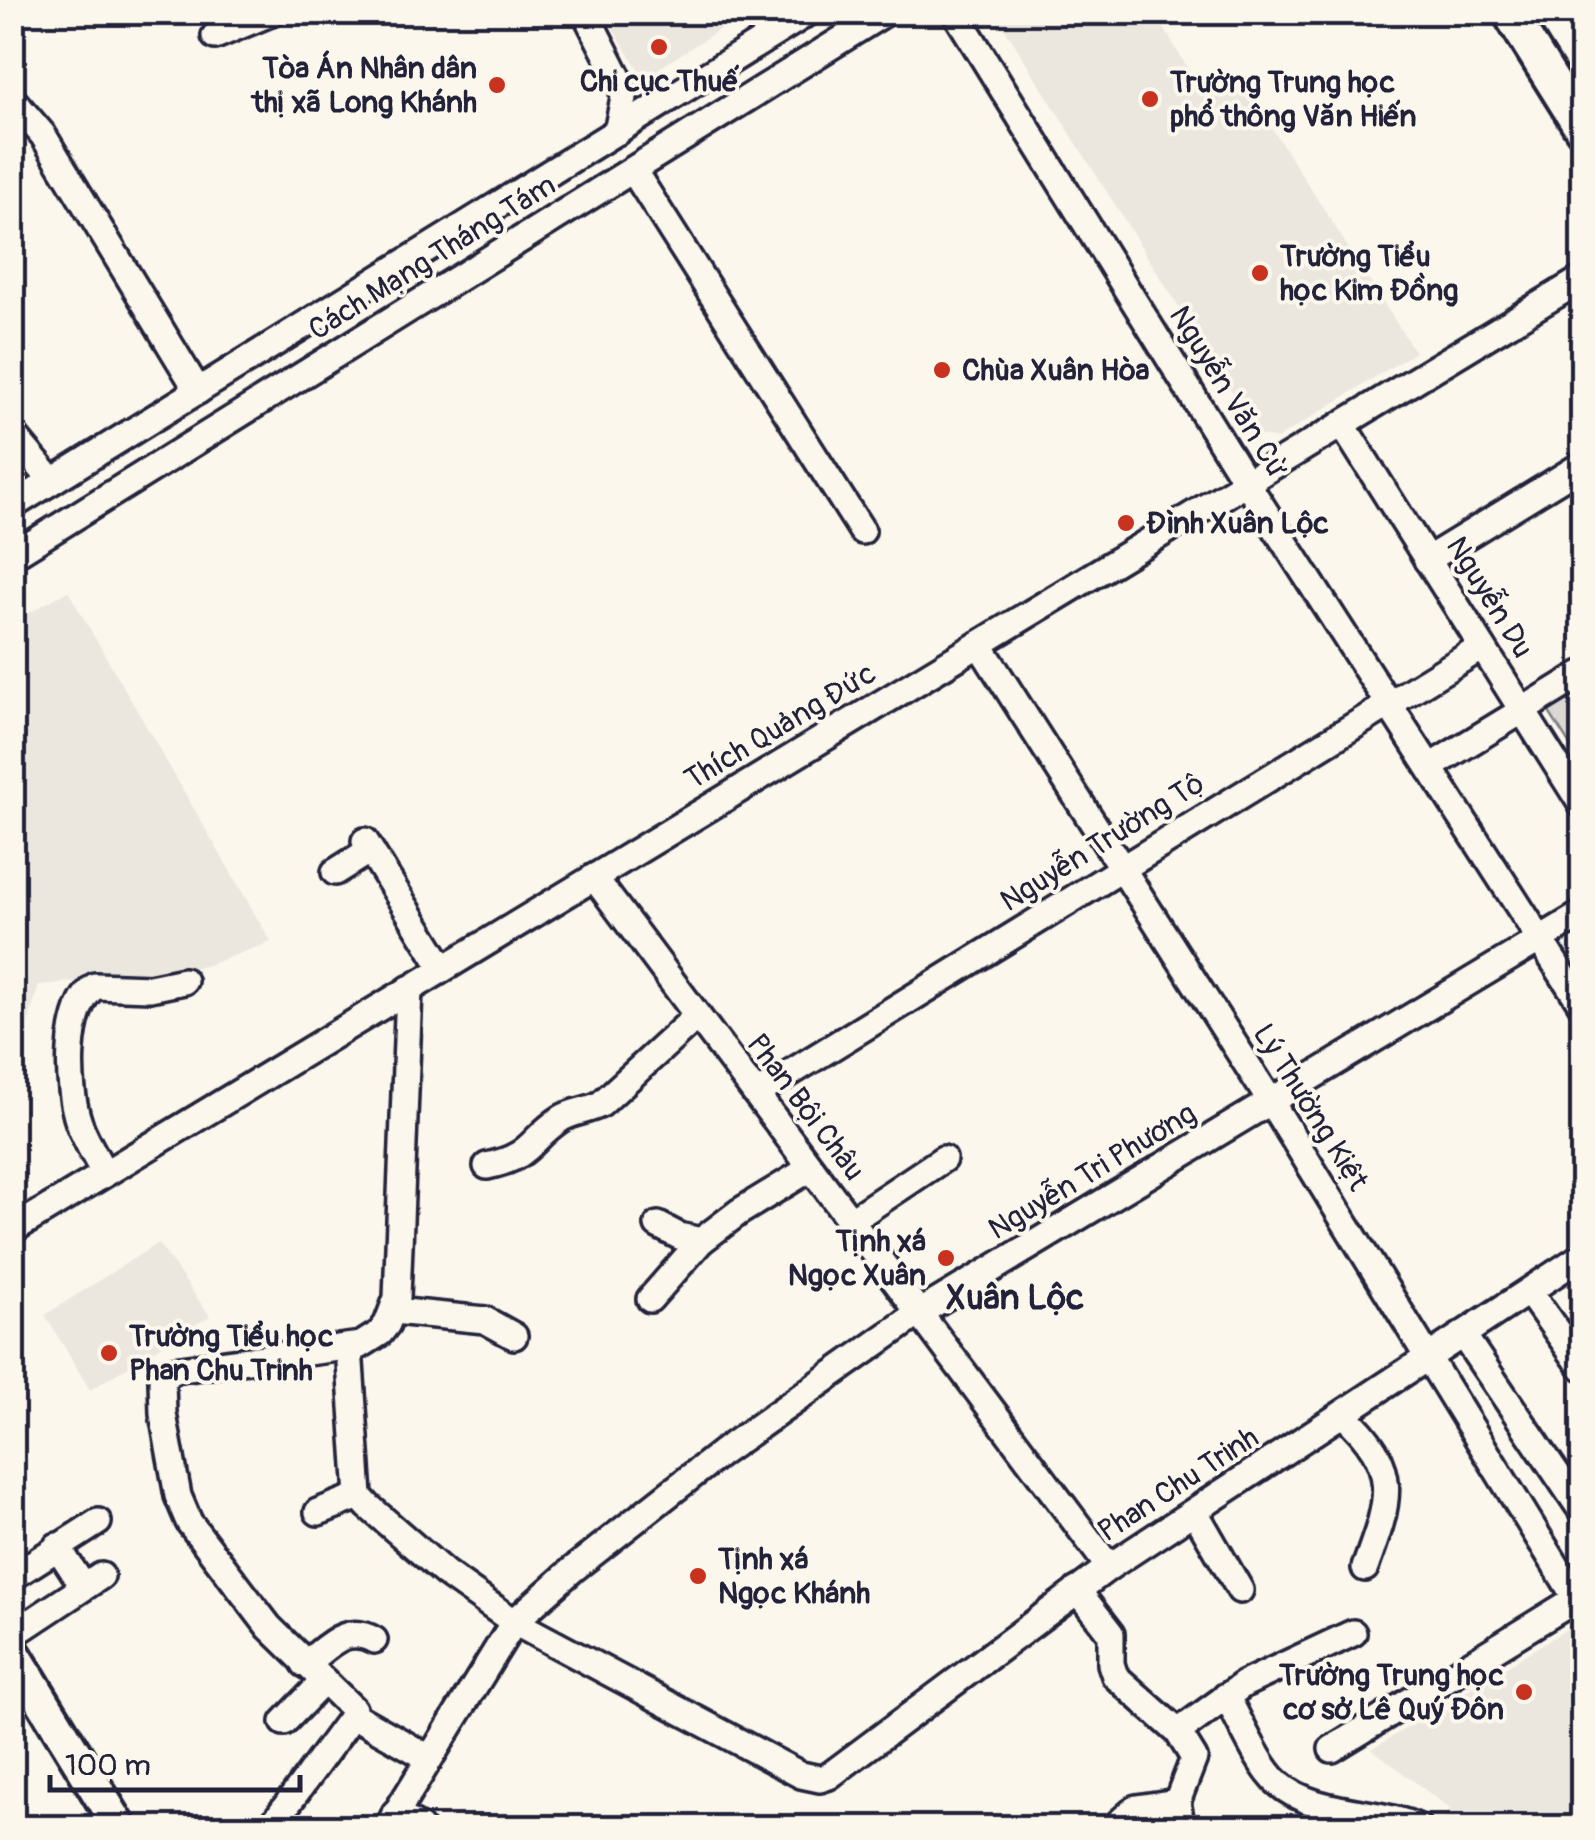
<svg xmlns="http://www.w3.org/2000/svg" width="1595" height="1840" viewBox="0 0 1595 1840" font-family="Pangolin,sans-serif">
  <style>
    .built { fill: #ebe7df }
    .green { fill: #dbd8d3; stroke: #7e7d87; stroke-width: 2.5 }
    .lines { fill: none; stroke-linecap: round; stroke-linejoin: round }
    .minor-casing { stroke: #22223b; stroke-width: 32 }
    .major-casing { stroke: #22223b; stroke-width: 40 }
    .minor { stroke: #fbf7ec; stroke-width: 25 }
    .major { stroke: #fbf7ec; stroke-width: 32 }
    .poi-dot { fill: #c8321e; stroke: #fbf7ec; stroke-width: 4 }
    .labels { text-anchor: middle; stroke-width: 8; stroke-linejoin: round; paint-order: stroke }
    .poi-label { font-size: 30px; font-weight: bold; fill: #22223b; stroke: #fbf7ec; text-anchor: start }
    .street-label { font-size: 30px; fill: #22223b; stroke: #fbf7ec }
    .quarter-label { font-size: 35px; font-weight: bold; fill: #22223b; stroke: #fbf7ec }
  </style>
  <rect width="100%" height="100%" fill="#fbf7ec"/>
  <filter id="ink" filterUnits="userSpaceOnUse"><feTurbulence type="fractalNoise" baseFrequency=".01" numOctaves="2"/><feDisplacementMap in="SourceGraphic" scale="20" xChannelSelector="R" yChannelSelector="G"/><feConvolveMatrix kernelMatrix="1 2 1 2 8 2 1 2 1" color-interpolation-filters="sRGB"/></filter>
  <g filter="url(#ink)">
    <g class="built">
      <path d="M 741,13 L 742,15 L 644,78 L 603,13 Z"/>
      <path d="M 995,13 L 1155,13 L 1201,91 L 1236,72 L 1415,352 L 1277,439 L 1259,435 Z"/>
      <path d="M 68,591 L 271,942 L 208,965 L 170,973 L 39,985 L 13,1077 L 13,622 Z"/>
      <path d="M 158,1243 L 210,1316 L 90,1390 L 45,1315 Z"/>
      <path d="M 1575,1624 L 1582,1635 L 1582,1827 L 1440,1827 L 1450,1809 L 1372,1749 Z"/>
    </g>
    <path class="green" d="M 1582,689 L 1582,764 L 1547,709 Z"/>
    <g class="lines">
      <defs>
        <g id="minor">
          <path d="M 585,12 L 622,85 L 624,98 L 617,132"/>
          <path d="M 955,12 L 1246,482 L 1582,1005"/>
          <path d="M 215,36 L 273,12"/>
          <path d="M 12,99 L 43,135 L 198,391"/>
          <path d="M 633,170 L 862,531"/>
          <path d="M 1342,424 L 1582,805"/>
          <path d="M 12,433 L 52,481"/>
          <path d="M 12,506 L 809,12"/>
          <path d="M 12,556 L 886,12"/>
          <path d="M 1427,560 L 1582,465"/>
          <path d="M 979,644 L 1271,1102 L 1582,1608"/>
          <path d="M 1430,767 L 1582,674"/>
          <path d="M 365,841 L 443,968"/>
          <path d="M 335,872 L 370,850"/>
          <path d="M 594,877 L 1109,1567"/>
          <path d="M 756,1094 L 1482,647"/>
          <path d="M 487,1166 C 534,1156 529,1139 562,1118 C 574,1111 588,1111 601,1104 L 697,1016"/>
          <path d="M 104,1173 C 96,1157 85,1140 79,1123 C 67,1090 64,1009 95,986 L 150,988 L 184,981"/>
          <path d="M 850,1221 L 943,1159"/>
          <path d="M 658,1225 L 679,1236 L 701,1241"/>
          <path d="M 12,1230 L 1582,279"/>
          <path d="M 1529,1292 L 1582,1367"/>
          <path d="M 650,1299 L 701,1241 L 739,1212 L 811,1168"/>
          <path d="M 394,1311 L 485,1320 L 514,1336"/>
          <path d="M 1463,1335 L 1582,1511"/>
          <path d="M 349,1348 L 359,1496 L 368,1506 L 445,1573 L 514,1622 L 801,1775 L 820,1779 L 829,1776 L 1109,1567 L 1582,1256"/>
          <path d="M 1343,1414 C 1402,1468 1390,1500 1365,1568"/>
          <path d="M 318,1512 L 359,1496"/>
          <path d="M 1195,1512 L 1240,1590"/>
          <path d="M 57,1546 L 83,1586"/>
          <path d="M 12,1577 L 98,1522"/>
          <path d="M 1077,1590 L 1111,1634 L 1111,1664 L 1115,1676 L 1178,1732 L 1194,1758 L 1177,1802"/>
          <path d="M 12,1635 L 101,1576"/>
          <path d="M 305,1664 C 328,1647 345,1624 374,1640"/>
          <path d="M 1226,1696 C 1240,1720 1258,1765 1278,1783 C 1315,1816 1376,1808 1419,1828"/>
          <path d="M 353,1715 L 429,1758"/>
          <path d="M 284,1722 L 324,1681"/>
          <path d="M 1178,1732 L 1244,1684 L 1353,1633"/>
          <path d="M 1332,1749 L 1576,1599"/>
          <path d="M 395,1813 L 420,1828"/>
          <path d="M 270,1828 L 353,1715 L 353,1709 L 269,1627 L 189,1522 L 178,1496 L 163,1414 L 162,1380 L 173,1370 L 361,1345 L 380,1333 L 387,1324 L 397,1298 L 409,989"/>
          <path d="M 387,1828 L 514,1622 L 572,1570 L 721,1453 L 919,1313 L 1582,914"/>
          <path d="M 1113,1828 L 1136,1808 L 1177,1802 L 1182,1828"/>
        </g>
        <g id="major">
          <path d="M 1509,12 L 1582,129"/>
          <path d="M 12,1651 L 120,1828"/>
        </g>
      </defs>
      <use href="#minor" class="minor-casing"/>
      <use href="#major" class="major-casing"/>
      <use href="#minor" class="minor"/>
      <use href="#major" class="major"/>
    </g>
  </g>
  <g class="poi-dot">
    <circle cx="659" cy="47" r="10"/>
    <circle cx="497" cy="85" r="10"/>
    <circle cx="1150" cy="99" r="10"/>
    <circle cx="1260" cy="273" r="10"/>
    <circle cx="942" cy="370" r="10"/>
    <circle cx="1126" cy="523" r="10"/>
    <circle cx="946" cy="1258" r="10"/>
    <circle cx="109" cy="1353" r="10"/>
    <circle cx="698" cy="1576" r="10"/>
    <circle cx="1524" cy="1692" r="10"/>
  </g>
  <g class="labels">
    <g class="poi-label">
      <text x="477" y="78" text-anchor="end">Tòa Án Nhân dân<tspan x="477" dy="34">thị xã Long Khánh</tspan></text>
      <text x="659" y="91" text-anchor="middle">Chi cục Thuế</text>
      <text x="1170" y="92">Trường Trung học<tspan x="1170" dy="34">phổ thông Văn Hiến</tspan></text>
      <text x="1280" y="266">Trường Tiểu<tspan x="1280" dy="34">học Kim Đồng</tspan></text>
      <text x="962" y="380">Chùa Xuân Hòa</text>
      <text x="1146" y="533">Đình Xuân Lộc</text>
      <text x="926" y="1251" text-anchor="end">Tịnh xá<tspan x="926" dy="34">Ngọc Xuân</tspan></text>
      <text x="129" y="1346">Trường Tiểu học<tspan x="129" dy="34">Phan Chu Trinh</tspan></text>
      <text x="718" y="1569">Tịnh xá<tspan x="718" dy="34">Ngọc Khánh</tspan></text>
      <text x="1504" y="1685" text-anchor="end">Trường Trung học<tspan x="1504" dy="34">cơ sở Lê Quý Đôn</tspan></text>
    </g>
    <g class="street-label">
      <text transform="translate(432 257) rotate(-32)" y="10">Cách Mạng Tháng Tám</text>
      <text transform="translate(1229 392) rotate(58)" y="10">Nguyễn Văn Cừ</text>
      <text transform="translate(1490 597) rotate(58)" y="10">Nguyễn Du</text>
      <text transform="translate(780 726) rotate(-31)" y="10">Thích Quảng Đức</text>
      <text transform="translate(1102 842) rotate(-32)" y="10">Nguyễn Trường Tộ</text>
      <text transform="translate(806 1107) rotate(53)" y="10">Phan Bội Châu</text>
      <text transform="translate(1311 1107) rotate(58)" y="10">Lý Thường Kiệt</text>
      <text transform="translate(1092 1171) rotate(-31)" y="10">Nguyễn Tri Phương</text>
      <text transform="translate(1178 1484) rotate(-33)" y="10">Phan Chu Trinh</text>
    </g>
    <g class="quarter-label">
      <text x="1015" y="1309">Xuân Lộc</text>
    </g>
  </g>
  <rect width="1595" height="1840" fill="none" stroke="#fbf7ec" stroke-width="50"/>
  <rect x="25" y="25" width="1545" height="1790" fill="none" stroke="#22223b" stroke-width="4" filter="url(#ink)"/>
  <path d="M50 1775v15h250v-15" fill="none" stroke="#22223b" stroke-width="5"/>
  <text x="65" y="1775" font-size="30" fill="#22223b" stroke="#fbf7ec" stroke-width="8" paint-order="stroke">100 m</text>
</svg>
